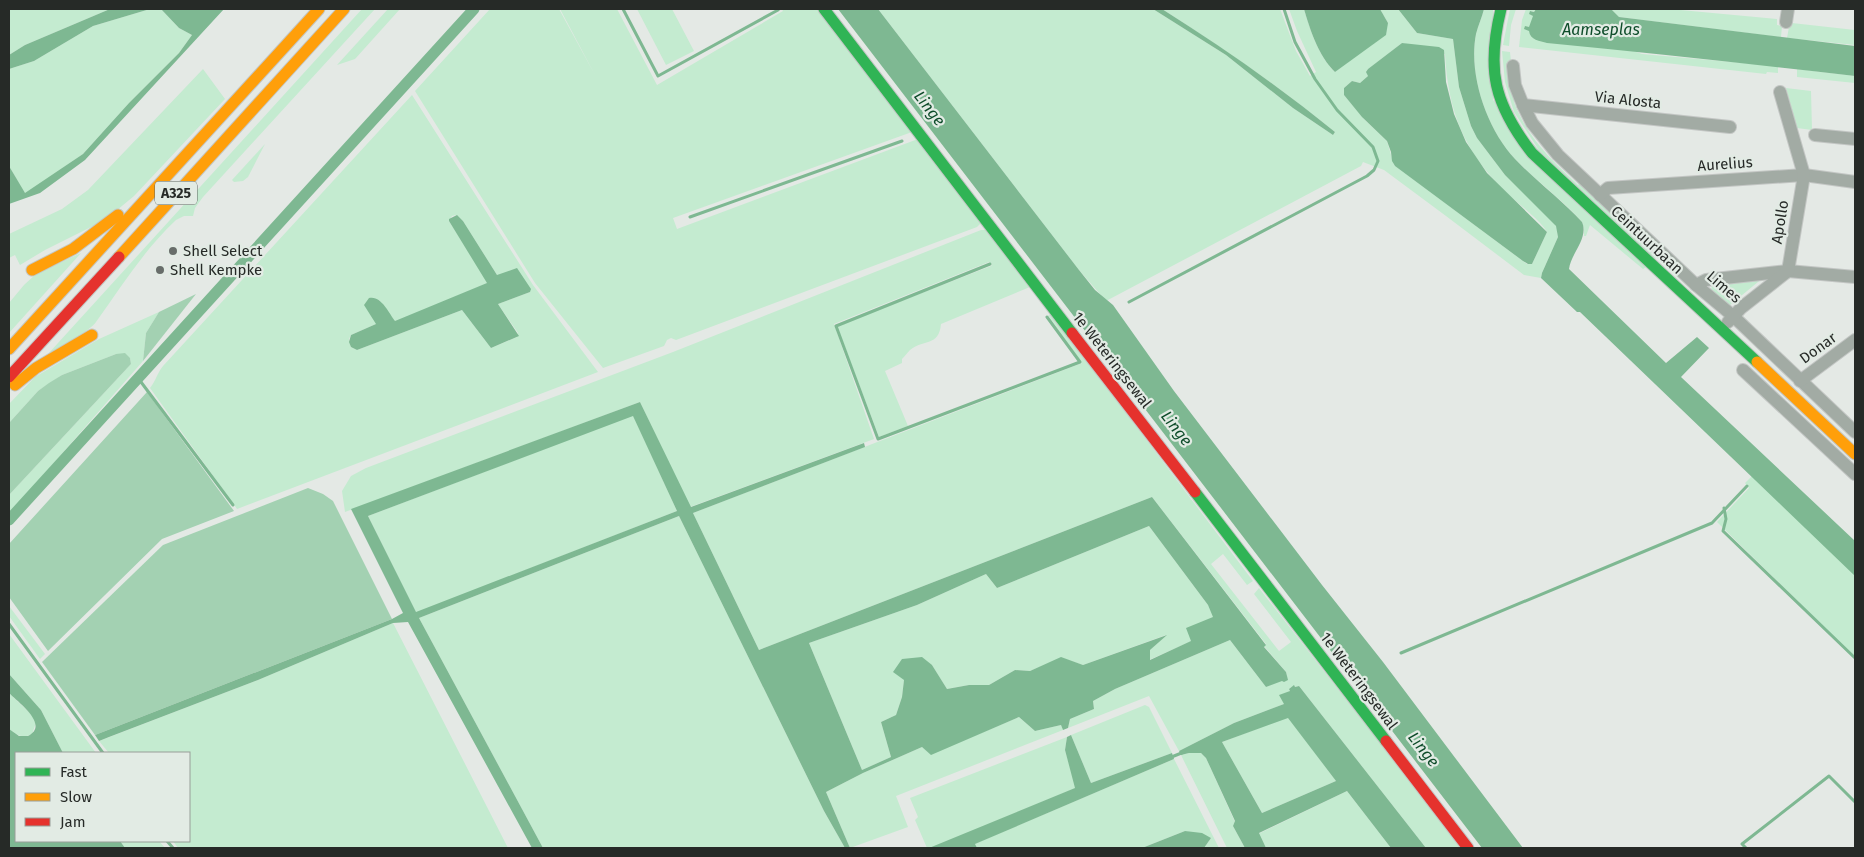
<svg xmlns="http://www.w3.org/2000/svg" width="1864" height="857" viewBox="0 0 1864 857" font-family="'Fira Sans',sans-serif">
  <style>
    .green { fill: #c4ebd0; fill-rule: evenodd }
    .forest { fill: #a3d1b2 }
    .water { fill: #7eb892; fill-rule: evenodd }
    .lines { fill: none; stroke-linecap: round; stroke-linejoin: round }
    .stream { stroke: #7eb892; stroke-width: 3 }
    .canal { stroke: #7eb892; stroke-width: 11 }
    .street-casing { stroke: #c3c6c4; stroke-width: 14 }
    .fast-casing { stroke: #c3c6c4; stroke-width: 13 }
    .slow-casing { stroke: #c3c6c4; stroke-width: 13 }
    .jam-casing { stroke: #c3c6c4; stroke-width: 13 }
    .street { stroke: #a2aba4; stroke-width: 12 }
    .fast { stroke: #30b455; stroke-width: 11 }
    .slow { stroke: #ff9f0a; stroke-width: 11 }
    .jam { stroke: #e5322d; stroke-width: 11 }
    .poi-dot { fill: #686d6a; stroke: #e2ebe4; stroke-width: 2 }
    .labels { text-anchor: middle; stroke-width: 4.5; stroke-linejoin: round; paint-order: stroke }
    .shield { fill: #e2ebe4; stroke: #5e6460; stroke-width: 1 }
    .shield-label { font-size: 14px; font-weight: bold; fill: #262a27 }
    .street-label { font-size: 15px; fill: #262a27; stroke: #e2ebe4 }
    .poi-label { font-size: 15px; fill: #262a27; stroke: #e2ebe4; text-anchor: start }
    .water-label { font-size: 16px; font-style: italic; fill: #0e4c2a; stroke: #e2ebe4 }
  </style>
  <rect width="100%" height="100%" fill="#e4e9e5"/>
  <g class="green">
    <path d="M 9,9 L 110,9 L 25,45 L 9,55 Z"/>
    <path d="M 150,9 L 161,9 L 179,28 L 192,35 L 179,53 L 129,103 L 83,154 L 25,194 L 9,166 L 9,69 L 34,61 L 93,26 Z"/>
    <path d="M 362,9 L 375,9 L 203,197 L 195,208 L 193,216 L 184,216 L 176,220 C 144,250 121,287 96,322 C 89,332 59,347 48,354 Z"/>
    <path d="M 388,9 L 400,9 L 355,59 L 337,65 Z"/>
    <path d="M 490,9 L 559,9 L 595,75 L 560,9 L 617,9 L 657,85 L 783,11 L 782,9 L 818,9 L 912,132 L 673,218 L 677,229 L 918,139 L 981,223 L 977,227 L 676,340 L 671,338 L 667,340 L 664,346 L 603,368 L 535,283 L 415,91 Z"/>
    <path d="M 637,9 L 672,9 L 694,51 L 666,65 Z"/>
    <path d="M 878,9 L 1153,9 L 1226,55 L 1293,108 L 1333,135 L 1335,132 C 1280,87 1221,47 1162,9 L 1280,9 L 1296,51 L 1310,76 L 1316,72 L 1297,31 L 1289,9 L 1304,9 C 1310,30 1319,57 1335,72 L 1388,23 L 1380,9 L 1398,9 L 1417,33 L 1453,39 L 1459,87 L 1471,126 L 1477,138 L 1505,175 L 1552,219 L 1557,228 L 1558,237 L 1542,273 L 1541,278 L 1524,275 L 1446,216 L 1384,170 L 1363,162 L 1361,166 L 1106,301 L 1079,270 ZM 1402,43 L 1445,54 C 1448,111 1464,152 1506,192 C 1516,202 1541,221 1547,232 L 1532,264 L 1527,264 L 1394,165 L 1387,141 L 1365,120 L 1344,95 L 1344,88 L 1352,81 L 1360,83 L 1368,76 L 1367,70 Z"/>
    <path d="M 1484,9 L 1493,9 L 1493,100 L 1646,267 L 1643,269 L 1590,225 L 1586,236 L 1584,236 L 1584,229 L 1582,222 C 1562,199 1536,181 1515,159 C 1487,129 1468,75 1476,34 C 1478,26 1482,17 1484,9 Z"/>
    <path d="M 1510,9 L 1516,9 L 1511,25 L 1509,46 L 1503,45 Z"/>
    <path d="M 1526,9 L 1536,9 L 1534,12 L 1531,11 L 1529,14 L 1642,54 L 1778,66 L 1778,73 L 1767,72 L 1766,74 L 1519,47 L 1522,20 Z"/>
    <path d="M 1611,9 L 1670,9 L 1777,19 L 1777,25 L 1782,26 L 1781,37 L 1619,17 Z"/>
    <path d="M 1792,23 L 1855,30 L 1855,45 L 1787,38 L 1789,27 L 1792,26 Z"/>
    <path d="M 1502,51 L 1510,52 L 1512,71 L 1507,73 L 1508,80 L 1511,80 L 1517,101 L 1514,102 C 1527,137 1551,160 1578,185 L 1581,182 L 1619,219 L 1618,221 L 1657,257 L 1654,260 L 1542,155 L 1514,112 L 1505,82 Z"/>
    <path d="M 203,69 L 225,99 L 134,196 L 105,220 L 45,250 L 20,265 L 15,255 L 9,258 L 9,234 L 62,209 L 88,190 Z"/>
    <path d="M 1797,69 L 1855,76 L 1855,83 L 1797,77 Z"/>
    <path d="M 1786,88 L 1811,91 L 1812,130 L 1797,128 Z"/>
    <path d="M 412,95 L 533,285 L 598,372 L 237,509 L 150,388 C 156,381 157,373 163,366 ZM 456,215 L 463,221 L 497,275 L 530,292 L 498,304 L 518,333 L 517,337 L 491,348 L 462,310 L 357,350 L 351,347 L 349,339 L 351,335 L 376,324 L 379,300 L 395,322 L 488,283 L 449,221 L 452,216 Z"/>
    <path d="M 265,144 L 248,177 L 243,181 L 234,182 L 232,180 Z"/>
    <path d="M 981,230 L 987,230 L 1030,287 L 941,324 C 939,347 923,339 910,350 C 907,353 904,357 902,359 L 902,363 L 885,371 L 908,426 L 879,437 L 837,326 L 991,266 L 992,264 L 989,262 L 834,324 L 874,439 L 690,507 L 640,402 L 345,512 L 342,491 L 351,476 L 366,468 L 673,352 Z"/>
    <path d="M 81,253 L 9,333 L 9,303 L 24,285 L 36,274 Z"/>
    <path d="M 1764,277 L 1730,305 L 1728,306 L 1711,290 L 1712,286 Z"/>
    <path d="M 159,312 L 146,333 L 143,361 L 9,514 L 9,495 L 131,364 L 130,358 L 116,354 L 62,375 L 38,391 L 9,423 L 9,404 L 35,377 L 99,339 Z"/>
    <path d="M 1048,315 L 1052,315 L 1253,581 L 1247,585 L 1223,554 L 1211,564 L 1279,651 L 1291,642 L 1254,594 L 1259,588 L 1462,848 L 1426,848 L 1299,686 L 1295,687 L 1293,686 L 1289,689 L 1290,690 L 1284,704 L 1234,723 L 1179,751 L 1149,696 L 1068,728 L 1070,719 L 1094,709 L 1093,701 L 1115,689 L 1230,640 L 1266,687 L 1287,677 L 1286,672 L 1264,646 L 1266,644 L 1152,497 L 759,650 L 693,513 L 1082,363 Z"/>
    <path d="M 633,415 L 677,511 L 416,613 L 368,516 Z"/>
    <path d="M 1752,476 L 1855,575 L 1855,657 L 1717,522 L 1749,488 L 1745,483 Z"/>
    <path d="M 679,516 L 824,811 L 845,848 L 543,848 L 419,618 Z"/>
    <path d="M 1149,526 L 1208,605 L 1214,617 L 1192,641 L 1149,660 L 1150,650 L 1166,635 L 1083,665 L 1061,658 L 1030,671 L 1015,670 L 989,685 L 969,685 L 947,689 L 932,665 L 904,680 L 902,697 L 896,715 L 881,722 L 891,757 L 862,770 L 809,643 L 917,605 L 986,574 L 997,588 Z"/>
    <path d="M 9,606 L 45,654 L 40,659 L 9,616 Z"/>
    <path d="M 393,623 L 508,848 L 178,848 L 173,841 L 189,841 L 189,753 L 109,753 L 99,741 L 258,680 Z"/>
    <path d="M 9,634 L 96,753 L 63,753 L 41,710 L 9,674 Z"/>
    <path d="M 9,693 L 34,717 L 36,723 L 32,734 C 23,739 16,735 9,729 Z"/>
    <path d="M 1145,705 L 1149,707 L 1172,753 L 1091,783 L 1071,735 Z"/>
    <path d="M 1019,717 L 1035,731 L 1061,725 L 1063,730 L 896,796 L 908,827 L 850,848 L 826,792 L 863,773 L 922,747 L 931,754 Z"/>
    <path d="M 1288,717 L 1336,781 L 1262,813 L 1222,742 Z"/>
    <path d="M 1067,737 L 1065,750 L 1076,788 L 936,846 L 927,848 L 915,820 L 918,817 L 910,798 Z"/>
    <path d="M 1189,753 L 1201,753 L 1206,758 L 1235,822 L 1233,826 L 1245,848 L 1227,848 L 1181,755 Z"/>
    <path d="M 1174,759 L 1219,848 L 1204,848 L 1211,838 L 1185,831 L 1142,848 L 977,848 L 974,844 Z"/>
    <path d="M 1347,791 L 1391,848 L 1266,848 L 1258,834 Z"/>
    <path d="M 120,841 L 159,841 L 165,848 L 125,848 Z"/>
  </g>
  <g class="forest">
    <path d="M 196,294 L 143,361 L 146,333 L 159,312 Z"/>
    <path d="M 125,353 L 130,358 L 131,364 L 9,495 L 9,423 L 38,391 L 49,383 L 62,375 L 116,354 Z"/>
    <path d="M 147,392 L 234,511 L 162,539 L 48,651 L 9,597 L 9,544 Z"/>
    <path d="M 308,488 L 323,494 L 333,501 L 392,619 L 95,735 L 42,662 L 163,545 Z"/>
  </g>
  <g class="water">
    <path d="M 110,9 L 150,9 L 93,26 L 34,61 L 9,69 L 9,55 L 25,45 Z"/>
    <path d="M 161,9 L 224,9 L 85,160 L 40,193 L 9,204 L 9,166 L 25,193 L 83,154 L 129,103 L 179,53 L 192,35 L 179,28 Z"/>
    <path d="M 838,9 L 878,9 L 1079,270 L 1095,290 L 1113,305 L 1174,391 L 1322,585 L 1383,662 L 1523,848 L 1482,848 Z"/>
    <path d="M 1153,9 L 1162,9 C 1222,47 1280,87 1335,132 L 1333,135 L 1293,108 L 1226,55 Z"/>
    <path d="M 1304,9 L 1380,9 L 1388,23 L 1386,35 L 1335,72 C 1319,57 1310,30 1304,9 Z"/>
    <path d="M 1398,9 L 1484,9 C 1482,17 1478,26 1476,34 C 1468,75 1487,129 1515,159 C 1536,181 1562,200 1582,222 C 1589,238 1571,253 1569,269 L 1666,363 L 1697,337 L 1709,348 L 1681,377 L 1855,541 L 1855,576 L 1580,312 L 1577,312 L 1541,278 L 1542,273 L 1558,237 L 1556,226 L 1505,175 L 1477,138 L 1471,126 L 1459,87 L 1453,39 L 1417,33 Z"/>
    <path d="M 1536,9 L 1611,9 L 1619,17 L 1855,46 L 1855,76 C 1752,64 1650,53 1547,43 C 1540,41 1530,40 1529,31 L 1524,29 L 1525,26 L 1529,27 L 1533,16 L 1529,14 L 1530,11 L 1534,12 Z"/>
    <path d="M 1402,43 L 1439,47 L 1444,50 L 1446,82 L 1454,114 L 1466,142 L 1487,173 L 1547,232 L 1532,264 L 1528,264 L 1523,261 L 1395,166 L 1392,161 L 1391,152 L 1387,141 L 1362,117 L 1344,95 L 1344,88 L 1352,81 L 1360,83 L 1368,76 L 1366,72 L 1368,69 Z"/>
    <path d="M 457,215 L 463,221 L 497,275 L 517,268 L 531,289 L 530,292 L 498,304 L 519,336 L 491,348 L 462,310 L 357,350 L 351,347 L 349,342 L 351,335 L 376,324 L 364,305 L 369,298 C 381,295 389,313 395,321 L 487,283 L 449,221 L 449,219 Z"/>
    <path d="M 640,402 L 691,507 L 864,443 L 865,447 L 693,513 L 759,650 L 1152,497 L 1266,645 L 1264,647 L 1286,672 L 1288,680 L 1284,682 L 1282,681 L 1266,687 L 1230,640 L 1115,689 L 1093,701 L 1094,709 L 1070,719 L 1068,728 L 1063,730 L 1061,725 L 1035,731 L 1019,717 L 931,755 L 922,747 L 863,773 L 826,792 L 850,848 L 845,848 L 824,811 L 679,516 L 419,618 L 543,848 L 532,848 L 408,622 L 393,623 L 258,680 L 109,737 L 99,741 L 95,735 L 392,619 L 403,613 L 351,509 ZM 633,416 L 677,511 L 416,612 L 368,516 ZM 1149,526 L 1208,605 L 1213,617 L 1186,628 L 1191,641 L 1150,660 L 1150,650 L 1167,635 L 1083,665 L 1061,657 L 1030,671 L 1015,670 L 989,685 L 969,685 L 947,689 L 932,665 L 922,657 L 902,659 L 893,672 L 904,680 L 902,697 L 896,715 L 881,722 L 891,757 L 862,770 L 809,643 L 917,605 L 986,574 L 997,588 Z"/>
    <path d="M 9,674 L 41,710 L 63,753 L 16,753 L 16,841 L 120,841 L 125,848 L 9,848 L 9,729 L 19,736 L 28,736 C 50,725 18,702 9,693 Z"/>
    <path d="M 1294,685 L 1295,687 L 1299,686 L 1426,848 L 1391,848 L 1347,791 L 1259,833 L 1266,848 L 1245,848 L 1233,826 L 1235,821 L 1206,758 L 1201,753 L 1189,753 L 1181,755 L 1179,751 L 1234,723 L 1284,704 L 1279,695 L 1290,691 L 1289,689 ZM 1288,718 L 1336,781 L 1262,813 L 1222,742 Z"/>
    <path d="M 1071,735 L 1091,783 L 1172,753 L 1174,759 L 975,844 L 977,848 L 929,848 L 1075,788 L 1065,750 L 1067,737 Z"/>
    <path d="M 1185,831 L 1202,833 L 1211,838 L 1204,848 L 1142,848 Z"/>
  </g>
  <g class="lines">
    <g class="stream">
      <path d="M 623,9 L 658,76 L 778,10"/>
      <path d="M 690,217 L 902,141"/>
      <path d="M 990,264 L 836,326 L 878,439 L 1080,362 L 1047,317"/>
      <path d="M 1129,302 L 1367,176 L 1374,170 L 1378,161 L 1373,147 L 1337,110 L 1315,79 L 1295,42 L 1284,9"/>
      <path d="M 138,378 L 233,505"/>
      <path d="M 1724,508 L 1726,519 L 1723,531 L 1855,658"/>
      <path d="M 9,624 L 103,753"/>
      <path d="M 1401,653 L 1712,523 L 1747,486"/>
      <path d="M 1169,758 L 1184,752"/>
      <path d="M 167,841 L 173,848"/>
      <path d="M 1746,848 L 1742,844 L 1829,776 L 1855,802"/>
    </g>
    <path class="canal" d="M 9,520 L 474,9"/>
    <defs>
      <g id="street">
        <path d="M 1786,22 L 1788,9"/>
        <path d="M 1513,66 L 1515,85 L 1523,105 L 1532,123 L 1558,155 L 1696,285 L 1733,316 L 1855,432"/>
        <path d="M 1523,105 L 1730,127"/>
        <path d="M 1815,135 L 1855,139"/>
        <path d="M 1600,195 L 1608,188 L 1804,175 L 1855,182"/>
        <path d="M 1696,285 L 1706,280 L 1788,271 L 1855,277"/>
        <path d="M 1728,322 L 1741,308 L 1788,271 L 1804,175 L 1780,92"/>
        <path d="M 1743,370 L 1855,474"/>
        <path d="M 1800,381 L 1855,340"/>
      </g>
      <g id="fast">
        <path d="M 824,9 L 1072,333"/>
        <path d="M 1501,9 C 1486,70 1494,104 1532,153 L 1757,362"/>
        <path d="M 1195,492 L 1386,741"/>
      </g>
      <g id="slow">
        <path d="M 119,257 L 344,9"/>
        <path d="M 32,270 L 73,249 L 118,215"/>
        <path d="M 9,349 L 319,9"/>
        <path d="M 1757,362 L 1855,454"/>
        <path d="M 15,385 L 36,368 L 92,335"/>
      </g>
      <g id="jam">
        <path d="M 1072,333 L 1195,492"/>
        <path d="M 9,377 L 119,257"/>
        <path d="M 1386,741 L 1468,848"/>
      </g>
    </defs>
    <use href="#street" class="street-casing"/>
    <use href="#fast" class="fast-casing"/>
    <use href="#slow" class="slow-casing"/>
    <use href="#jam" class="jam-casing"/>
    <use href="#street" class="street"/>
    <use href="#fast" class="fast"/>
    <use href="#slow" class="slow"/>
    <use href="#jam" class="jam"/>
  </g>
  <g class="poi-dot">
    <circle cx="173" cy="251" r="5"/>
    <circle cx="160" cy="270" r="5"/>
  </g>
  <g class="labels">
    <rect class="shield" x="155" y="181.5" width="42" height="23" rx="4"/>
    <g class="shield-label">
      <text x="176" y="198">A325</text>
    </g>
    <g class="street-label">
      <text transform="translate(1628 100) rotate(6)" y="5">Via Alosta</text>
      <text transform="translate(1725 164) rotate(-4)" y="5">Aurelius</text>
      <text transform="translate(1780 222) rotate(-81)" y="5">Apollo</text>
      <text transform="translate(1647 240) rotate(43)" y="5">Ceintuurbaan</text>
      <text transform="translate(1724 287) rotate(41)" y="5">Limes</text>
      <text transform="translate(1818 348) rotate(-36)" y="5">Donar</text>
      <text transform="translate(1112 360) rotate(52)" y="5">1e Weteringsewal</text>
      <text transform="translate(1359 681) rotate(53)" y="5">1e Weteringsewal</text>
    </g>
    <g class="poi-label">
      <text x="183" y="256">Shell Select</text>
      <text x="170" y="275">Shell Kempke</text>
    </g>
    <g class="water-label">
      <text x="1601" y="35">Aamseplas</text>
      <text transform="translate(930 108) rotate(52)" y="6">Linge</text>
      <text transform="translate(1177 428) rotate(52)" y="6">Linge</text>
      <text transform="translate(1424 749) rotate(52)" y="6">Linge</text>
    </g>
  </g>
  <rect width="1864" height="857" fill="none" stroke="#262a27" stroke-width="20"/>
  <rect x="15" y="752" width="175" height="90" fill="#e2ebe4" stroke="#979e98"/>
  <rect x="25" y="768" width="25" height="8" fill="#30b455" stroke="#979e98"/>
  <text x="60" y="777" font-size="15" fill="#262a27">Fast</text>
  <rect x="25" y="793" width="25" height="8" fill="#ff9f0a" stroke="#979e98"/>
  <text x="60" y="802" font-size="15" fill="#262a27">Slow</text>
  <rect x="25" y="818" width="25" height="8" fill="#e5322d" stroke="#979e98"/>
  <text x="60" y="827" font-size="15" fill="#262a27">Jam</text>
</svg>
